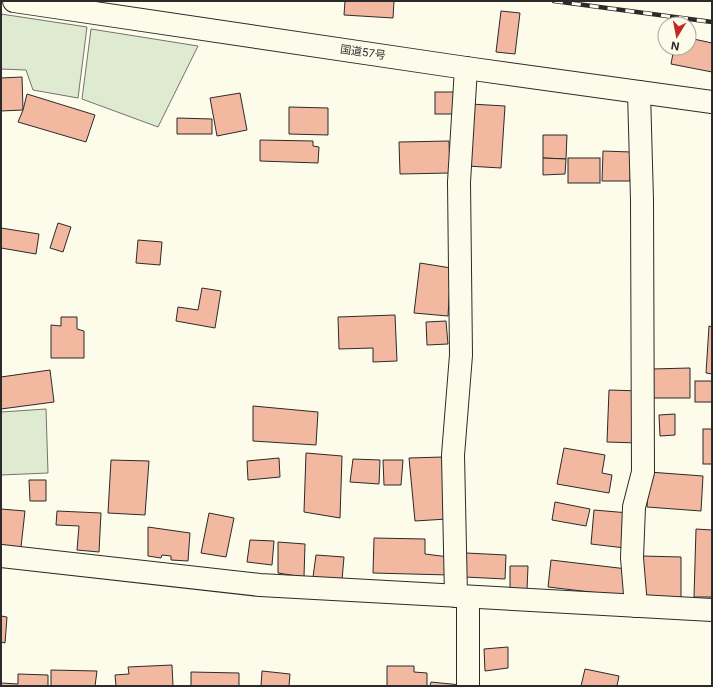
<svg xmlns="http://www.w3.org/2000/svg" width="713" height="687" viewBox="0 0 713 687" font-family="Inter,'Noto Sans JP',sans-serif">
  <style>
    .green { fill: #deebd1; stroke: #74746e }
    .building { fill: #f2b8a0; stroke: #2b2b2b }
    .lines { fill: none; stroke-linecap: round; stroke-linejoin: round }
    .minor-casing { stroke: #2b2b2b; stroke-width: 24 }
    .highway-casing { stroke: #2b2b2b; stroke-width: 24 }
    .minor { stroke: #fdfbea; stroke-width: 22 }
    .highway { stroke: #fdfbea; stroke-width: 22 }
    .rail-casing { stroke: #2b2b2b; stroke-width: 4.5 }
    .rail { stroke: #fdfbea; stroke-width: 3; stroke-dasharray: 9; stroke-linecap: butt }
    .labels { text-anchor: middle; stroke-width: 3; stroke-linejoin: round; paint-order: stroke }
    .street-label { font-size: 11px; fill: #2b2b2b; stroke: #fdfbea }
  </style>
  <rect width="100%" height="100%" fill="#fdfbea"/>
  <g class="green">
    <path d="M 1,14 L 87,27 L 78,98 L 33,90 L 26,70 L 1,69 Z"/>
    <path d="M 91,29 L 198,46 L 158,127 L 82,99 Z"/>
    <path d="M 46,409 L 48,473 L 1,475 L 1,412 Z"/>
  </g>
  <g class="building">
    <path d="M 345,1 L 394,1 L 393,18 L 344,15 Z"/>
    <path d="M 501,11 L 520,13 L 515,54 L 496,52 Z"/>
    <path d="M 689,38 L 712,43 L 712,72 L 671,64 L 674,48 L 689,48 Z"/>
    <path d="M 22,77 L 23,110 L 1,111 L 1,78 Z"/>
    <rect x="435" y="92" width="23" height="22"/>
    <path d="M 240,93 L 247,130 L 217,136 L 210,98 Z"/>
    <path d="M 27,94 L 95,115 L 86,142 L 18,122 L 23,110 Z"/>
    <path d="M 471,104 L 505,106 L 501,168 L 467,166 Z"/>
    <path d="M 289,107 L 328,108 L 328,135 L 289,134 Z"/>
    <path d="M 177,118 L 212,119 L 212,134 L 177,134 Z"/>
    <path d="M 543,135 L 567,135 L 566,159 L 543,158 Z"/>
    <path d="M 260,140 L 313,141 L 313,146 L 319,147 L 318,163 L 260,161 Z"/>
    <path d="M 449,141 L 450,173 L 400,174 L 399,142 Z"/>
    <path d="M 603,151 L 631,152 L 630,181 L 602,181 Z"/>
    <path d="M 543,158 L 566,159 L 565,174 L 543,175 Z"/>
    <rect x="568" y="158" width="32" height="25"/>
    <path d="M 58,223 L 71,227 L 63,252 L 50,248 Z"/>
    <path d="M 1,228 L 39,234 L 36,254 L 1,248 Z"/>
    <path d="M 138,240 L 162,242 L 160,265 L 136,263 Z"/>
    <path d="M 420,263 L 451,268 L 448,316 L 414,313 Z"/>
    <path d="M 202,288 L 221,291 L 215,328 L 176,321 L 178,307 L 198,310 Z"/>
    <path d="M 395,315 L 397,361 L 373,362 L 373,348 L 339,349 L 338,317 Z"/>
    <path d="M 61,317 L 77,317 L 77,329 L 84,331 L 84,358 L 51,358 L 51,325 L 61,326 Z"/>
    <path d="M 446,321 L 448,344 L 427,345 L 426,322 Z"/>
    <path d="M 709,326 L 712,327 L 712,374 L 706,373 Z"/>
    <path d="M 690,368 L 690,398 L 651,398 L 651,369 Z"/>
    <path d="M 50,370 L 54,402 L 1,409 L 1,377 Z"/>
    <rect x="695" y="381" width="17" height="21"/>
    <path d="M 609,390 L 641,391 L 639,443 L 607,442 Z"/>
    <path d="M 253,406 L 318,412 L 316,445 L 253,441 Z"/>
    <path d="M 675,414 L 675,435 L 660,436 L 659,415 Z"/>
    <rect x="703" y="429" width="9" height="35"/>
    <path d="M 564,448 L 605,455 L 602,473 L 612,475 L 609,493 L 557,484 Z"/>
    <path d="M 306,453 L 342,456 L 340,518 L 304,512 Z"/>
    <path d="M 443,457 L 447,519 L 415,521 L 409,458 Z"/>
    <path d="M 279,458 L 280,477 L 248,480 L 247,461 Z"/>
    <path d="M 353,459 L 380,460 L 379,484 L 350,482 Z"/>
    <path d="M 111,460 L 149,461 L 145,515 L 108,513 Z"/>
    <path d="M 383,460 L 403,460 L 401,485 L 384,485 Z"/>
    <path d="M 649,472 L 703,476 L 701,511 L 647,507 Z"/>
    <path d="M 29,480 L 46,480 L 46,501 L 30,501 Z"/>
    <path d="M 555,502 L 590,509 L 586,526 L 552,520 Z"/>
    <path d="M 1,509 L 25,511 L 21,547 L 1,545 Z"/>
    <path d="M 594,510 L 629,513 L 625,548 L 591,544 Z"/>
    <path d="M 57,511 L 101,513 L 99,552 L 77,550 L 79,526 L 56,525 Z"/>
    <path d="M 209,513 L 234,518 L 226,557 L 201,553 Z"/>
    <path d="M 148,527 L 190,533 L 188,561 L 171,560 L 171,556 L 162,555 L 161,558 L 148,556 Z"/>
    <path d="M 696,529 L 712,530 L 712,597 L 694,597 Z"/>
    <path d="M 374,538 L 425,539 L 425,554 L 449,557 L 449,575 L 373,573 Z"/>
    <path d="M 250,540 L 274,541 L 272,565 L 247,562 Z"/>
    <path d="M 278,542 L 305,544 L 304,577 L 278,573 Z"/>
    <path d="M 466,553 L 506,555 L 505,579 L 465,577 Z"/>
    <path d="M 316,555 L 344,557 L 342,580 L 313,577 Z"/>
    <path d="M 642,556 L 681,557 L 681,599 L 642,598 Z"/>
    <path d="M 551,560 L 627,569 L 625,596 L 548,587 Z"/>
    <path d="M 510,566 L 528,566 L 527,590 L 510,589 Z"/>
    <path d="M 1,616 L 7,617 L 5,643 L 1,642 Z"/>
    <path d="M 508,647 L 508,668 L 485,671 L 484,649 Z"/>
    <path d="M 172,665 L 173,686 L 116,686 L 115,675 L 129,674 L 128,667 Z"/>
    <path d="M 387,666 L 414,666 L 414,672 L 427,673 L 427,686 L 387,686 Z"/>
    <path d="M 585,669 L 619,676 L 617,686 L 581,686 Z"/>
    <path d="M 51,670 L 97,671 L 95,686 L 51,686 Z"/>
    <path d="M 262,671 L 290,674 L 289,686 L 261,686 Z"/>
    <path d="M 191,672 L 239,673 L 239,686 L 191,686 Z"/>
    <path d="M 18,674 L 48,675 L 48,686 L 1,686 L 1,683 L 18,684 Z"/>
    <path d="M 431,682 L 461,685 L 461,686 L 430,686 Z"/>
  </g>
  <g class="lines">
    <defs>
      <g id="minor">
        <path d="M 1,556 L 260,585 L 712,610"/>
        <path d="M 456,596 L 453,455 L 461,355 L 459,182 L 466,68"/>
        <path d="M 636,606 L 632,558 L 634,507 L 643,472 L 642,200 L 639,92"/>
        <path d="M 468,686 L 468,597"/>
      </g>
      <path id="highway" d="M 14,1 L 466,68 L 712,102"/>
    </defs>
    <use href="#minor" class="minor-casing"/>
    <use href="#highway" class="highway-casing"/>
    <use href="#minor" class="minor"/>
    <use href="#highway" class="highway"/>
    <defs>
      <path id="rail" d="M 554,1 L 712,22"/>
    </defs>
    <use href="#rail" class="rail-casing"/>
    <use href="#rail" class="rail"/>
  </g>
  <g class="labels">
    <g class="street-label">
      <text transform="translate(363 52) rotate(8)" y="4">国道57号</text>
    </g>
  </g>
  <rect width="713" height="687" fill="none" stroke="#2b2b2b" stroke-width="4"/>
  <g transform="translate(677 36) rotate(190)"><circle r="19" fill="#fdfbea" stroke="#a9a89e"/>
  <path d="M0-3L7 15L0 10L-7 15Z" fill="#c62828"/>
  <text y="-6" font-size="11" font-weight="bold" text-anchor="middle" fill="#2b2b2b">N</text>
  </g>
</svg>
